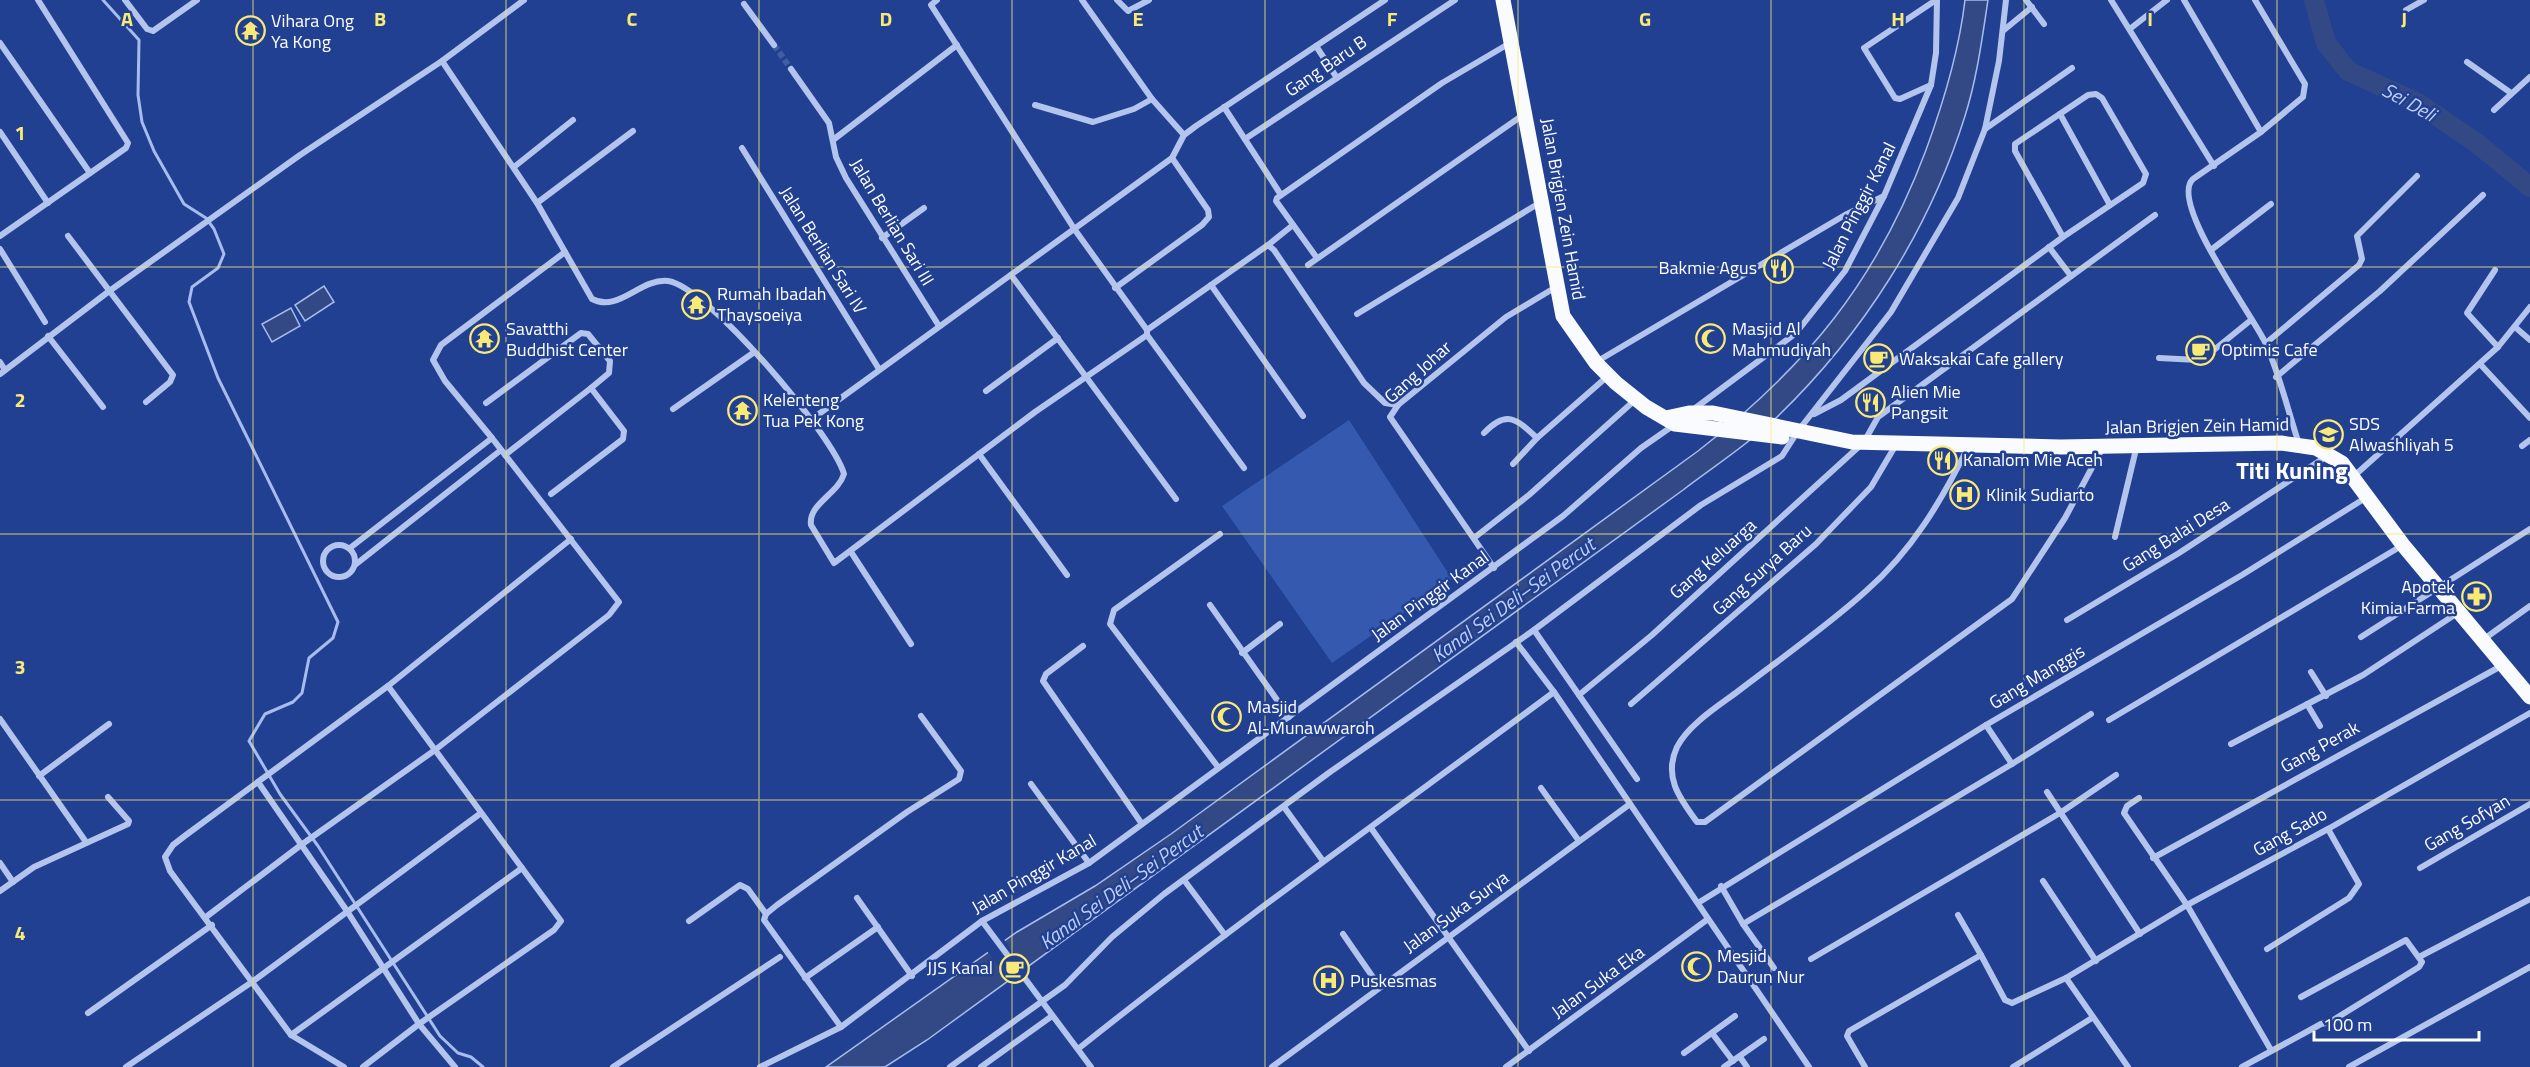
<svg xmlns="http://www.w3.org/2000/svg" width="2530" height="1067" viewBox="0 0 2530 1067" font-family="'Titillium Web',sans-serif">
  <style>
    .green { fill: #3559af }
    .water { fill: #324986; stroke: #a7bcee; stroke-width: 1.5 }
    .pier { fill: #214092 }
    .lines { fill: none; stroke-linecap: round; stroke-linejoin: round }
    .stream { stroke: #a7bcee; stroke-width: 3 }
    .river { stroke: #324986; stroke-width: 20 }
    .street-tunnel { stroke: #425da2; stroke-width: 6; stroke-dasharray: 6 3; stroke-linecap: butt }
    .street { stroke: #b3c4ed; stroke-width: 6 }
    .primary { stroke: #f9fbff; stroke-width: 15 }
    .grid { fill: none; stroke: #f9e975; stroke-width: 1.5; stroke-opacity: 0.55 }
    .labels { text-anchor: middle; stroke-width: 5; stroke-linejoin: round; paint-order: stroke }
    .poi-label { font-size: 18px; fill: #fff; stroke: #214092; text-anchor: start }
    .street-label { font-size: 18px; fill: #fff; stroke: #214092 }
    .water-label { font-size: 20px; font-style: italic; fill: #bfcff4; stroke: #214092 }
    .district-label { font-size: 24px; font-weight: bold; fill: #fff; stroke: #214092 }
    .grid-label { font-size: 20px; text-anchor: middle; font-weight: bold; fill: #f9e975; stroke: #214092; stroke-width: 5; stroke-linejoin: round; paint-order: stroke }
  </style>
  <rect width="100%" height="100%" fill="#214092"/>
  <path class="green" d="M 1349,420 L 1452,579 L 1332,663 L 1222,506 Z"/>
  <g class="water">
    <path d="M 1965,0 L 1988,0 C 1982,39 1977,78 1965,116 C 1929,231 1863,334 1777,417 C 1749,444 1714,466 1683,490 L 927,1040 L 885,1067 L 826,1067 L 1017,932 L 1095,886 L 1171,834 L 1698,451 C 1807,366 1877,281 1926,150 C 1944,101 1959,52 1965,0 Z"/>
    <path d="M 324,286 L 334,302 L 305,321 L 295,305 Z"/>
    <path d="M 291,308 L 300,326 L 272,342 L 262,324 Z"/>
  </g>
  <path class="pier" d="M 1003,938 L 1026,971 L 1010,983 L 987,951 Z"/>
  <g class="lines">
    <path class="stream" d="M 103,0 L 139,40 L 138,95 L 142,122 L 154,151 L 184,204 L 206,218 L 214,229 L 224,254 L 218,268 L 192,287 L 189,302 L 218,378 L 338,622 L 333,638 L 309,658 L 302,693 L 293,702 L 265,714 L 249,741 L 280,794 L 318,846 L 440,1036 L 458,1053 L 471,1057 L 483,1067"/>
    <path class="river" d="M 2314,0 L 2326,43 L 2348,71 L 2418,103 L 2478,144 L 2530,187"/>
    <path class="street-tunnel" d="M 774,45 L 791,69"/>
    <g class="street">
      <path d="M 125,0 L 147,29 L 153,31 L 197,0"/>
      <path d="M 937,0 L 931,5 L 1075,230 L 1147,330"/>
      <path d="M 1082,0 L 1152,99 L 1184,135"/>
      <path d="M 1117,0 L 1128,11 L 1149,0"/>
      <path d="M 2026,0 L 2044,24"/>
      <path d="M 2111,0 L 2214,166"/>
      <path d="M 2184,0 L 2261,132"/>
      <path d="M 2255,0 L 2305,84 L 2303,97 L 2261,132 L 2193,179 C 2168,202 2254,317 2266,344 C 2280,376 2288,411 2299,444"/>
      <path d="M 744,4 L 774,45"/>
      <path d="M 2406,10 L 2424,0"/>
      <path d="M 2131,28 L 2167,0"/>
      <path d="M 2004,30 L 2032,7"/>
      <path d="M 0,43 L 90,173"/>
      <path d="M 1316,46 L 1337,78"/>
      <path d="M 442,61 L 537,203 L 592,299 C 619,313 640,278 668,281 C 707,286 833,435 844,474 C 838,494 808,504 811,525 L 834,563 L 1035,412 L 1147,335 L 1147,330 L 1268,245 L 1274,250 L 1364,383 L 1385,403 L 1398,405"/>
      <path d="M 2467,62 L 2511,93"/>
      <path d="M 791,69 L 829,123 L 836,157 L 846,178 L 939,326"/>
      <path d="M 1931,85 L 1900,99 L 1895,98 L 1864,48 L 1936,0"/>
      <path d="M 1035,105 L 1093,122 L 1134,109 L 1152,99"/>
      <path d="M 1224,107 L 1281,195"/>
      <path d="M 2494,110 L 2530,77"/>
      <path d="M 2060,114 L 2110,205"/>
      <path d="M 1985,129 L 2072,68"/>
      <path d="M 0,132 L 48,203"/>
      <path d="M 1245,139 L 1455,0"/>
      <path d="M 833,140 L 957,45"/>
      <path d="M 742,148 L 879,369"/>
      <path d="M 514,167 L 573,120"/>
      <path d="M 537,203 L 633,131"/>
      <path d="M 0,236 L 126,148 L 128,143 L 38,0"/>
      <path d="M 68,236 L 173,375 L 170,382 L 146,402"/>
      <path d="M 882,238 L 924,208"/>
      <path d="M 1268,245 L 1293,225"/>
      <path d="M 2049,247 L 2071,276"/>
      <path d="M 0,249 L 45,322"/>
      <path d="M 2211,250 L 2271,204"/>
      <path d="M 1317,258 L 1276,201 L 1277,198 L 1442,83 L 1510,43"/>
      <path d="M 1308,265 L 1523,115"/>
      <path d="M 2495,270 L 2467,313 L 2498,347"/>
      <path d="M 1011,275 L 1176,499"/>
      <path d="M 1211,285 L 1303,416"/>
      <path d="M 1115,288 L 1202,225 L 1209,217 L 1208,210 L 1172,158"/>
      <path d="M 1357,314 L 1541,202"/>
      <path d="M 2515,327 L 2530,340"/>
      <path d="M 1147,335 L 1244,468"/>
      <path d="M 48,336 L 103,407"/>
      <path d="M 2266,343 L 2359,265 L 2362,259 L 2357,236 L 2417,176"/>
      <path d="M 2159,358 L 2198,360 L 2204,358 L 2251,320"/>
      <path d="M 0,362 L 5,370"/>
      <path d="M 1596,362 L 1845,215 L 1884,196"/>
      <path d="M 2480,364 L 2530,418"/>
      <path d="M 0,374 L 108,292 L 300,155 L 442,61 L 524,0"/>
      <path d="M 2276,377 L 2380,291 L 2483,195"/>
      <path d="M 986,391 L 1058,338"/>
      <path d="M 486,403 L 581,333 L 588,334 L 610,361 L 609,373 L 591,388"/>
      <path d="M 673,409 L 753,353"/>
      <path d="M 1694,409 L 1796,333 L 1845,271 L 1884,196 L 1931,85 L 1936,53 L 1937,0"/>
      <path d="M 1814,414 L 1841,400 L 2063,237 L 2143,183 L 2146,174 L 2102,98 L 2096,94 L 2088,95 L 2015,144 L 2015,151 L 2063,237"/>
      <path d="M 812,419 L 1172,158 L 1184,135 L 1196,126 L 1385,0"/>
      <path d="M 1484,433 C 1506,410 1516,418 1537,438"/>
      <path d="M 2522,446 L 2530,440"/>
      <path d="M 1968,447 C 1942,500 1912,551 1866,591 C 1826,627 1780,659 1737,692 C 1718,706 1688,725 1677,747 C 1663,777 1680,799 1697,822 L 1705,822 L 2012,599 L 2065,518 L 2103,447"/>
      <path d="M 979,454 L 1067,575"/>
      <path d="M 505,455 L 591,388 L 624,431 L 623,439 L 551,494"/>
      <path d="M 1513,464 L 1537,438 L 1609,375"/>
      <path d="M 2354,476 L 2498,347 L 2530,307"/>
      <path d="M 2115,537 L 2137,445"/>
      <path d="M 1474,538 L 1529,495 L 1635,400"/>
      <circle cx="339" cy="561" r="16"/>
      <path d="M 350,548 L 492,438"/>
      <path d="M 851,552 L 911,644"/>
      <path d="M 355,565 L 501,450"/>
      <path d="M 1494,568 L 1390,417 L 1398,405 L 1506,317 L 1556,287"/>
      <path d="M 1210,605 L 1289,717"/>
      <path d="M 2067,620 L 2179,553 L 2327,456"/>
      <path d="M 1534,630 L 1637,779"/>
      <path d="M 2361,637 L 2530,529"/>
      <path d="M 2484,639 L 2530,606"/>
      <path d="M 1516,642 L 1554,692 L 1809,1067"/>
      <path d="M 1083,646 L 1046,674 L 1043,681 L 1142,824"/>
      <path d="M 1242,653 L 1280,624"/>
      <path d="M 2311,672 L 2326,696"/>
      <path d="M 388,686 L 571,539"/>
      <path d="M 1579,695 L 1652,635 L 1864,442 L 1878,417 L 2155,215"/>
      <path d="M 1631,704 L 1816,544 L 1871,487 L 1897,443"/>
      <path d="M 2307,704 L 2320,726"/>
      <path d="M 0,719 L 86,842"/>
      <path d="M 2109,720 L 2403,545"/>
      <path d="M 1986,725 L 2012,764"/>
      <path d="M 2231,744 L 2363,675 L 2459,612"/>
      <path d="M 1218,767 L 1110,624 L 1114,610 L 1220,534"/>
      <path d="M 39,776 L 109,724"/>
      <path d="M 258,782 L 347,911 L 419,1024 L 455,1067"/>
      <path d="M 1031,784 L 1089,863"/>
      <path d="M 1541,788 L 1579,841"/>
      <path d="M 2047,792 L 2140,934"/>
      <path d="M 2139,798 L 2127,806 L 2124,813 L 2187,905 L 2271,1050"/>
      <path d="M 1284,807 L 1323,861"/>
      <path d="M 1371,828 L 1529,1051"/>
      <path d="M 2153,858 L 2503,665"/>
      <path d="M 0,863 L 13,882"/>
      <path d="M 2420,868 L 2530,804"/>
      <path d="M 1184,880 L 1225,935"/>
      <path d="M 2043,881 L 2096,961"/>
      <path d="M 1721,886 L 1743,924 L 1774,968"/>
      <path d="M 0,891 L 34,867 L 128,824 L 129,821 L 108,797"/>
      <path d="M 857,898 L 912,976"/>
      <path d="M 1698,903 L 1986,725 L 2242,575 L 2367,497"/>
      <path d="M 1958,915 L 1981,955"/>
      <path d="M 206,917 L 301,845 L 435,750 L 609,615 L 619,602 L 492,438 L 445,381 L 433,360 L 441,345 L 565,252"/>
      <path d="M 689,921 L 740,885 L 748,889 L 766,914"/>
      <path d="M 982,921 L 1091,1067"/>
      <path d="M 1743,924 L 2012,764 L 2091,714"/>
      <path d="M 1343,934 L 1379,986"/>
      <path d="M 2267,949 L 2349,898 L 2359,884 L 2328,829"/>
      <path d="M 2419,957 L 2530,899"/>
      <path d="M 1811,959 L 2060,813 L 2116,775"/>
      <path d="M 805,978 L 878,927"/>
      <path d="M 2066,978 L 2128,1067"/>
      <path d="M 88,1013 L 212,925"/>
      <path d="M 841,1027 L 764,920 L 766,914 L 777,905 L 907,812 L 959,779 L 961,771 L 921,716"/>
      <path d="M 1712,1033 L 1733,1061"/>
      <path d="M 291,1035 L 522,868"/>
      <path d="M 1078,1049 C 1233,925 1395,810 1554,692"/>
      <path d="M 1684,1053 L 1735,1016"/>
      <path d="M 1740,1057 L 1747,1067"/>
      <path d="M 126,1067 L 252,982 L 481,813"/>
      <path d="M 344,1067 L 291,1035 L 170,871 L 165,857 L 173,845 L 186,835 L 388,686 L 561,921 L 554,930 L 419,1024 L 363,1067"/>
      <path d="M 613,1067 L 780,957"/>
      <path d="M 760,1067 L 841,1027 L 982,921 L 1089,863 L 1563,516 L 1641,448 L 1674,425"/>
      <path d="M 950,1067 L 1065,985 L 1112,937 L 1164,894 L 1330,772 L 1534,630 L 1701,505 L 1782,456 L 1798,431 L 1891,312 L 1958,198 L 1985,129 L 1999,61 L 2006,0"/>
      <path d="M 981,1067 L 1052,1016"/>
      <path d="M 1272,1067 L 1630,804"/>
      <path d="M 1506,1067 L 1708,919"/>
      <path d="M 1724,1067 L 1764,1039"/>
      <path d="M 1865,1067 L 1847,1036 L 1849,1031 L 1981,955 L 2005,1000 L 2012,1003 L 2066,978 L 2187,905 L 2328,829 L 2530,713"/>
      <path d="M 2013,1067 L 2092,1018"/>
      <path d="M 2242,1067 L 2321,1024 L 2330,1022 L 2419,967 L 2422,962 L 2406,940 L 2301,997"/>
      <path d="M 2349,1067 L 2530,967"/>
    </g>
    <g class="primary">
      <path d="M 1503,0 L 1563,316 L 1596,363 L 1616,383 L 1646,407 L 1675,424 L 1782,437"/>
      <path d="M 1666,418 L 1689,413 L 1713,413 L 1852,442 L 2060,447 L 2281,443 L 2316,448 L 2342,463 L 2403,545 L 2530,697"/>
    </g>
  </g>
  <path class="grid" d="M 253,0 L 253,1067M 506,0 L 506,1067M 759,0 L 759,1067M 1012,0 L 1012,1067M 1265,0 L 1265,1067M 1518,0 L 1518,1067M 1771,0 L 1771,1067M 2024,0 L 2024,1067M 2277,0 L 2277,1067M 0,267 L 2530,267M 0,534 L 2530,534M 0,800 L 2530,800"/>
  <defs>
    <symbol id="temple-ring" viewBox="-11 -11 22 22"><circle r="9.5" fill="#214092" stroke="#f9e975" stroke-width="1.5"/><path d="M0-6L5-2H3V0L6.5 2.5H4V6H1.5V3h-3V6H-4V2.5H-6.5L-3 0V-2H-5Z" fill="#f9e975"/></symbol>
    <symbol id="restaurant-ring" viewBox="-11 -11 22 22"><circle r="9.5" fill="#214092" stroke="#f9e975" stroke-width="1.5"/><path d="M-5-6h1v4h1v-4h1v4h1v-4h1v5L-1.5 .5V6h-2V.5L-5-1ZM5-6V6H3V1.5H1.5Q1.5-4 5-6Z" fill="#f9e975"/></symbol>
    <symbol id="mosque-ring" viewBox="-11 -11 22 22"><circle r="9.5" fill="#214092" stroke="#f9e975" stroke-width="1.5"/><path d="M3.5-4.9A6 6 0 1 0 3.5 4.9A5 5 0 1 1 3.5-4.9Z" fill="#f9e975"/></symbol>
    <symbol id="cafe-ring" viewBox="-11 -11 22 22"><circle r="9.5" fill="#214092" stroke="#f9e975" stroke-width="1.5"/><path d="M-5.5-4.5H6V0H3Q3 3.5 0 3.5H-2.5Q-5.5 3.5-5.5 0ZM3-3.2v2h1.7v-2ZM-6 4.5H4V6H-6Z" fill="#f9e975"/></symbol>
    <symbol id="school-ring" viewBox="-11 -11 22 22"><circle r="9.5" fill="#214092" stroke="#f9e975" stroke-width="1.5"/><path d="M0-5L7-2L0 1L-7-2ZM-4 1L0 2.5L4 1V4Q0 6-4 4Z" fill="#f9e975"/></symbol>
    <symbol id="hospital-ring" viewBox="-11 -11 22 22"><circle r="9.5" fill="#214092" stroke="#f9e975" stroke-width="1.5"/><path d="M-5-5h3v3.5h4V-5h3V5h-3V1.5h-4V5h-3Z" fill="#f9e975"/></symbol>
    <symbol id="pharmacy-ring" viewBox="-11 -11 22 22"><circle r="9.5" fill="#214092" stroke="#f9e975" stroke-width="1.5"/><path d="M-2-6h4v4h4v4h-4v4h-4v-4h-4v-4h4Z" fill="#f9e975"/></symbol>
  </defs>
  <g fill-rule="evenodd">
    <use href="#temple-ring" x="234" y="14" width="33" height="33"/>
    <use href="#restaurant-ring" x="1762" y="252" width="33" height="33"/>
    <use href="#temple-ring" x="680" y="288" width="33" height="33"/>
    <use href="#temple-ring" x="468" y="322" width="33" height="33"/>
    <use href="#mosque-ring" x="1694" y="322" width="33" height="33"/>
    <use href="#cafe-ring" x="2184" y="334" width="33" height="33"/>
    <use href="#cafe-ring" x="1862" y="342" width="33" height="33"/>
    <use href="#restaurant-ring" x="1854" y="386" width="33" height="33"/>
    <use href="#temple-ring" x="726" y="394" width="33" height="33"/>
    <use href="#school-ring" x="2312" y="418" width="33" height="33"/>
    <use href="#restaurant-ring" x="1926" y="444" width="33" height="33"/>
    <use href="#hospital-ring" x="1948" y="478" width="33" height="33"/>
    <use href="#pharmacy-ring" x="2460" y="580" width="33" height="33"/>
    <use href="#mosque-ring" x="1210" y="700" width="33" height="33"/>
    <use href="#mosque-ring" x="1680" y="950" width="33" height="33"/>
    <use href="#cafe-ring" x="998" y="952" width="33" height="33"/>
    <use href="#hospital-ring" x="1312" y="964" width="33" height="33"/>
  </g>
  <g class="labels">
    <g class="poi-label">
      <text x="271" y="27">Vihara Ong<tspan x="271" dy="21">Ya Kong</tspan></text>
      <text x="1757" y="274" text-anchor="end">Bakmie Agus</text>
      <text x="717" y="300">Rumah Ibadah<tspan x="717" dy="21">Thaysoeiya</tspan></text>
      <text x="506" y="335">Savatthi<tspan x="506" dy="21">Buddhist Center</tspan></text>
      <text x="1732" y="335">Masjid Al<tspan x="1732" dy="21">Mahmudiyah</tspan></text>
      <text x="2221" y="356">Optimis Cafe</text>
      <text x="1899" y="365">Waksakai Cafe gallery</text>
      <text x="1891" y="398">Alien Mie<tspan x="1891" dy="21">Pangsit</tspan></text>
      <text x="763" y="406">Kelenteng<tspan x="763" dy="21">Tua Pek Kong</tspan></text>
      <text x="2349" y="430">SDS<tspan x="2349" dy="21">Alwashliyah 5</tspan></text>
      <text x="1963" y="466">Kanalom Mie Aceh</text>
      <text x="1986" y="501">Klinik Sudiarto</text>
      <text x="2455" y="593" text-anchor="end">Apotek<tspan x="2455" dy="21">Kimia Farma</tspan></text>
      <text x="1247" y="713">Masjid<tspan x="1247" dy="21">Al-Munawwaroh</tspan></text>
      <text x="1717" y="962">Mesjid<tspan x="1717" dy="21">Daurun Nur</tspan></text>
      <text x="993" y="974" text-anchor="end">JJS Kanal</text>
      <text x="1350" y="987">Puskesmas</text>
    </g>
    <g class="street-label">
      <text transform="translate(1326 66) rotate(-34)" y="6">Gang Baru B</text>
      <text transform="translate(1859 206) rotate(-63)" y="6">Jalan Pinggir Kanal</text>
      <text transform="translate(1563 209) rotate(80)" y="6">Jalan Brigjen Zein Hamid</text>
      <text transform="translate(892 222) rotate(59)" y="6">Jalan Berlian Sari III</text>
      <text transform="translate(823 250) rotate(58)" y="6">Jalan Berlian Sari IV</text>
      <text transform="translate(1418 372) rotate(-42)" y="6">Gang Johar</text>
      <text transform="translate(2197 426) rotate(-1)" y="6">Jalan Brigjen Zein Hamid</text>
      <text transform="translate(2176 535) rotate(-32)" y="6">Gang Balai Desa</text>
      <text transform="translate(1713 559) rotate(-42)" y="6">Gang Keluarga</text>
      <text transform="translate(1762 570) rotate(-42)" y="6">Gang Surya Baru</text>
      <text transform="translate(1430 596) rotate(-36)" y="6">Jalan Pinggir Kanal</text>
      <text transform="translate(2037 677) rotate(-31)" y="6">Gang Manggis</text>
      <text transform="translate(2320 747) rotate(-29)" y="6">Gang Perak</text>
      <text transform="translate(2467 823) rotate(-30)" y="6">Gang Sofyan</text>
      <text transform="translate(2290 832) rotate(-29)" y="6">Gang Sado</text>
      <text transform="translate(1034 874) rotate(-30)" y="6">Jalan Pinggir Kanal</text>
      <text transform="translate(1456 912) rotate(-36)" y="6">Jalan Suka Surya</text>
      <text transform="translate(1598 982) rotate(-36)" y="6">Jalan Suka Eka</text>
    </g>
    <g class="water-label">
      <text transform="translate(2409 102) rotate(29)" y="7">Sei Deli</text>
      <text transform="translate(1513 600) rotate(-36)" y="7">Kanal Sei Deli–Sei Percut</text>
      <text transform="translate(1121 887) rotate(-36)" y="7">Kanal Sei Deli–Sei Percut</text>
    </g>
    <g class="district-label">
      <text x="2292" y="479">Titi Kuning</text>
    </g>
  </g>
  <g class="grid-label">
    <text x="127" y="26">A</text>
    <text x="380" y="26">B</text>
    <text x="632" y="26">C</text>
    <text x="886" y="26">D</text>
    <text x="1138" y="26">E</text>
    <text x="1392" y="26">F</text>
    <text x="1645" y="26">G</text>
    <text x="1898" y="26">H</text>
    <text x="2150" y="26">I</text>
    <text x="2404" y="26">J</text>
    <text x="20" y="140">1</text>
    <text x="20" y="407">2</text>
    <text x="20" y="674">3</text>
    <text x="20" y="940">4</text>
  </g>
  <path d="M2314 1031v9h165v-9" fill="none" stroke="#ffffff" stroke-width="3"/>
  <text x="2323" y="1031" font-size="18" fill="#ffffff" stroke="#214092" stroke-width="4.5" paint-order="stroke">100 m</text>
</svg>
